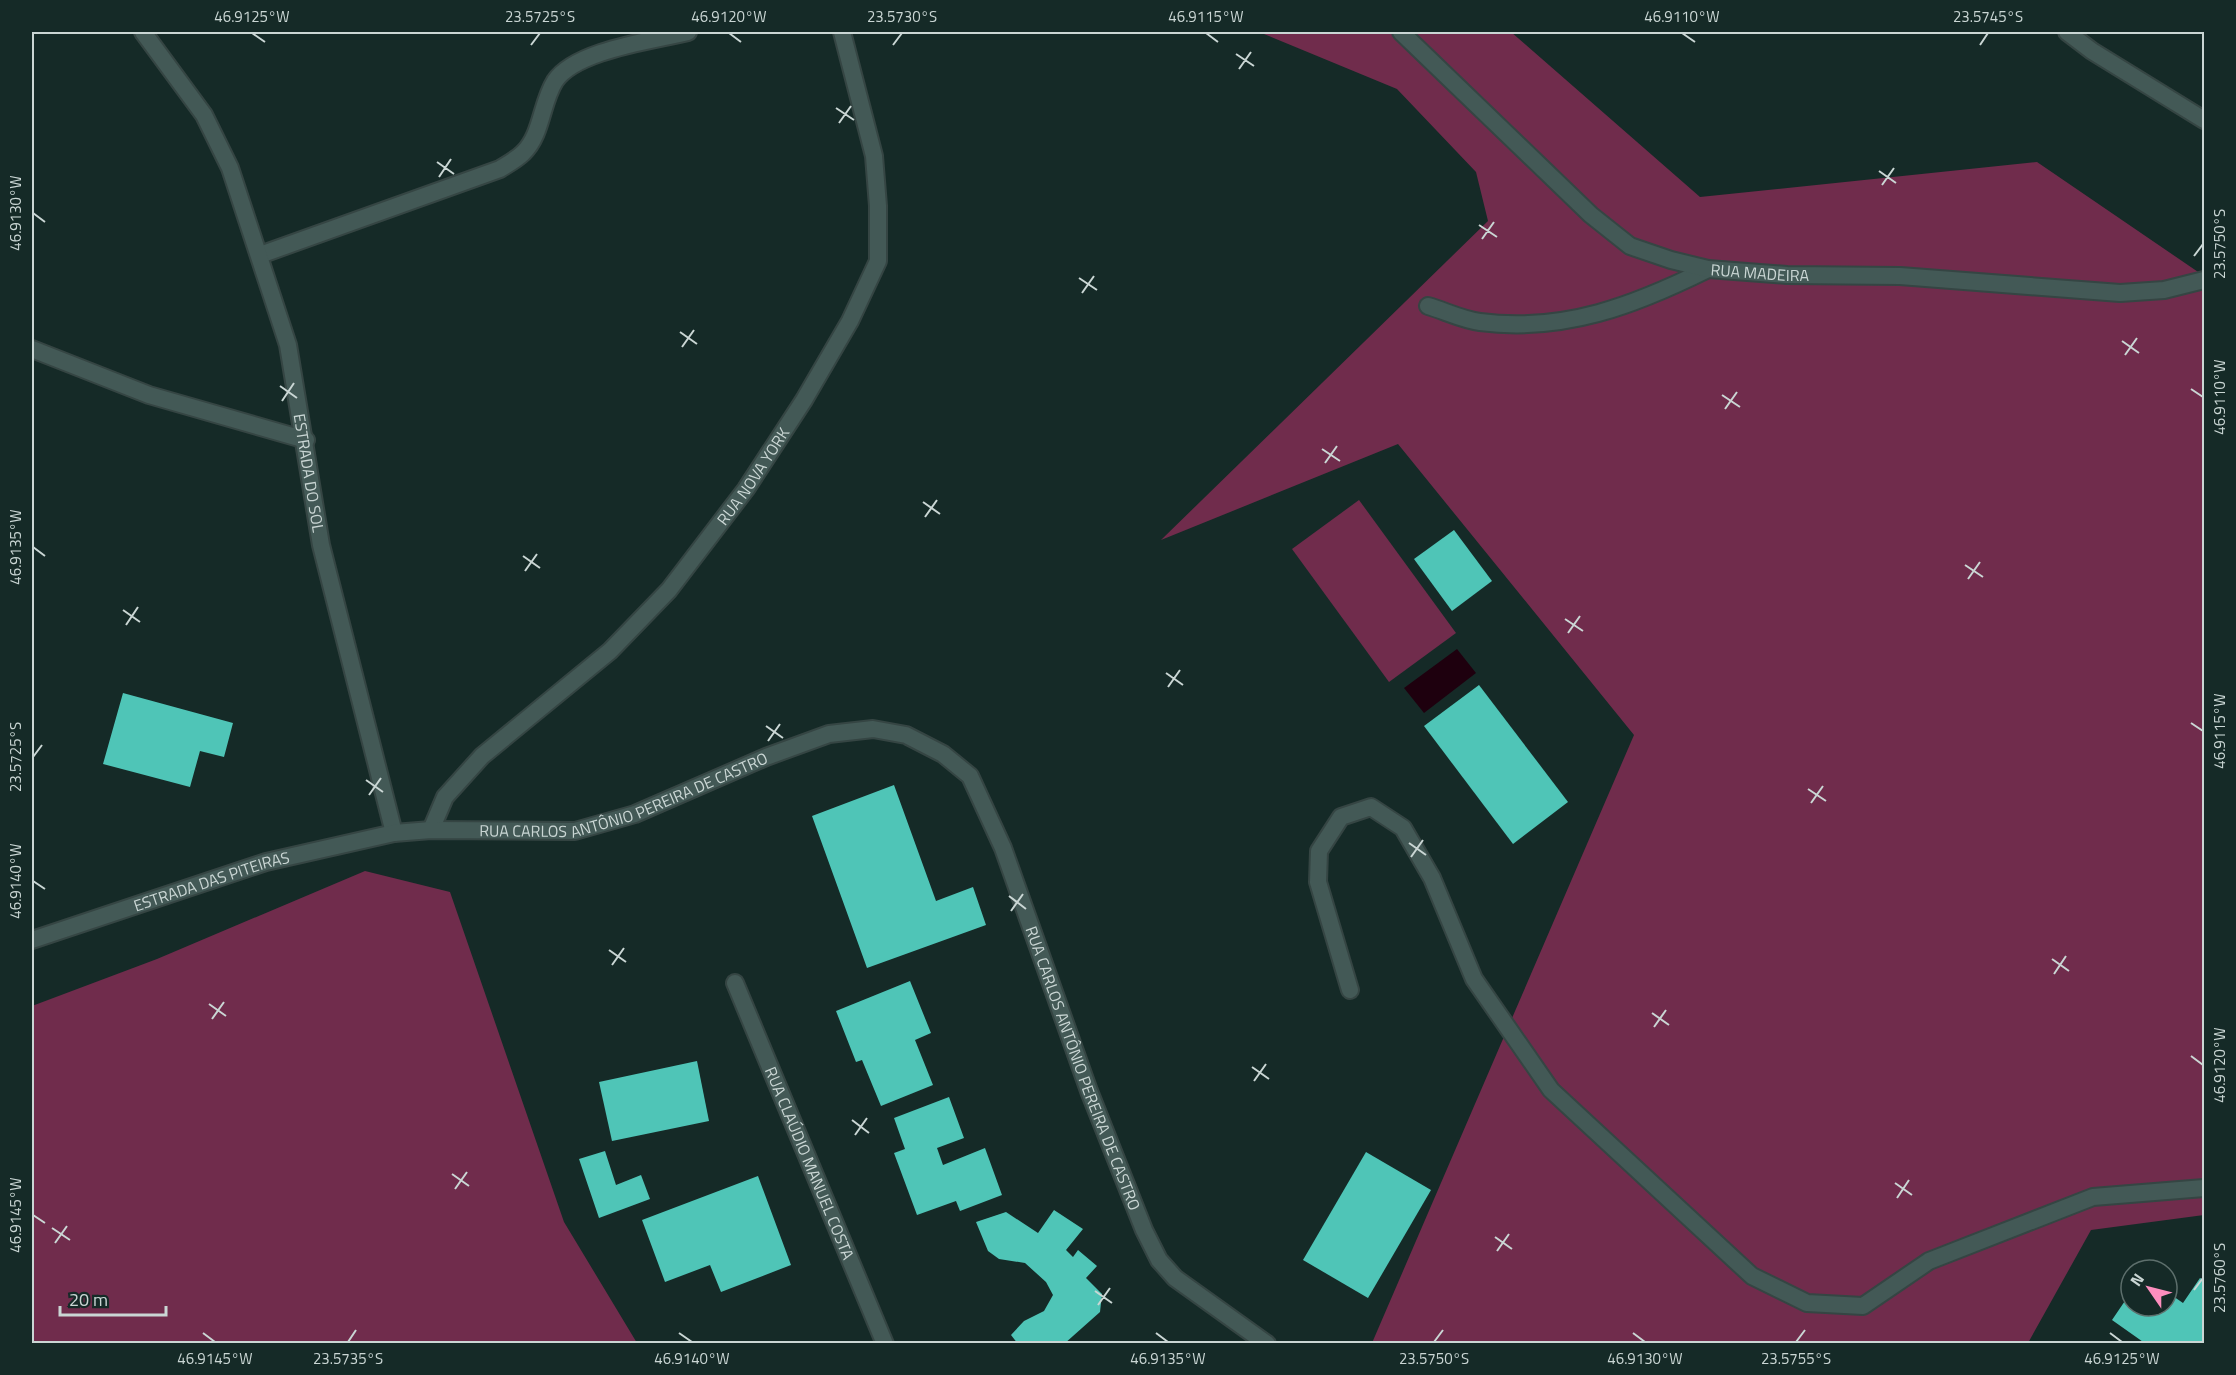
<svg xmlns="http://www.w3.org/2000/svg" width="2236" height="1375" viewBox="0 0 2236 1375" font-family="'Titillium Web',sans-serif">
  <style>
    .green { fill: #702c4c }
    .water { fill: #1e000e }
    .building { fill: #4fc5b7 }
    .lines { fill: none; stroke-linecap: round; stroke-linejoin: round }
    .service-casing { stroke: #354543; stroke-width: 20 }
    .minor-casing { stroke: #354543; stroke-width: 20 }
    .tertiary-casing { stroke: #354543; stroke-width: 20 }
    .service { stroke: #435956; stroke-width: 16 }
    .minor { stroke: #435956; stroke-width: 16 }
    .tertiary { stroke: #435956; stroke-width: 16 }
    .ticks { fill: none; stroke: #cad6d4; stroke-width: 2 }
    .labels { text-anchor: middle; stroke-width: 6; stroke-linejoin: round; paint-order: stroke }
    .street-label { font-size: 16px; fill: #cad6d4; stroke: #152a27 }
    .neatline { fill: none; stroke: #cad6d4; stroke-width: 2 }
    .ticks-label { font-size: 15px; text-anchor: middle; fill: #cad6d4 }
  </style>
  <rect width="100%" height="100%" fill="#152a27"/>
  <g class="green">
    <path d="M 1259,32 L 1511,32 L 1700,197 L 2037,162 L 2204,276 L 2204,1215 L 2091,1230 L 2028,1343 L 1372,1343 L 1634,735 L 1398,444 L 1161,540 L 1488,221 L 1476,172 L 1397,89 Z"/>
    <path d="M 1359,500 L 1456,633 L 1389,682 L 1292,549 Z"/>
    <path d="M 365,871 L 450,892 L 564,1222 L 637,1343 L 32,1343 L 32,1006 L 157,959 Z"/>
  </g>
  <path class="water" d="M 1457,649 L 1476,673 L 1424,713 L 1404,688 Z"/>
  <g class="building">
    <path d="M 1454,530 L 1492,581 L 1452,611 L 1414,559 Z"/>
    <path d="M 1479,685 L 1568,802 L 1513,844 L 1424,726 Z"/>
    <path d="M 123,693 L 233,723 L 224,757 L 200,751 L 190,787 L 103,764 Z"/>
    <path d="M 894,785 L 936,901 L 973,887 L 986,925 L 867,968 L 812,816 Z"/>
    <path d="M 910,981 L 931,1033 L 915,1040 L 933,1085 L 881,1106 L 862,1060 L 856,1062 L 836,1011 Z"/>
    <path d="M 697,1061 L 709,1121 L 612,1141 L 599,1082 Z"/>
    <path d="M 949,1097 L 964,1138 L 937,1148 L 943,1165 L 985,1148 L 1002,1195 L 960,1211 L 956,1201 L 917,1215 L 894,1153 L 905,1149 L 894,1118 Z"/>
    <path d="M 605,1151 L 616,1185 L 641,1175 L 650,1199 L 599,1218 L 579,1159 Z"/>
    <path d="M 1366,1152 L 1431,1190 L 1368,1298 L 1303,1260 Z"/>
    <path d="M 758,1176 L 791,1265 L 721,1292 L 710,1265 L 665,1282 L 642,1220 Z"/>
    <path d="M 1054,1210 L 1083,1229 L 1066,1250 L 1073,1257 L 1078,1250 L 1097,1266 L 1086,1278 L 1102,1294 L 1100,1312 L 1064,1344 L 1018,1344 L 1011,1335 L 1024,1321 L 1044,1311 L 1053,1295 L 1046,1282 L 1025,1263 L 999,1259 L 988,1251 L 976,1222 L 1006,1212 L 1038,1233 Z"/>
    <path d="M 2200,1278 L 2204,1280 L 2204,1344 L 2146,1344 L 2112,1320 L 2131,1292 L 2131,1306 L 2167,1306 L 2167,1292 L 2183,1303 Z"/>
  </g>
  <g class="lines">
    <defs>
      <g id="service">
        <path d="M 1428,306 C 1445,311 1463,320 1480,322 C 1564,333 1635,305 1708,269"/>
        <path d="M 32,349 L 149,395 L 306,440"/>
        <path d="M 1350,990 L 1318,882 L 1319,851 L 1341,817 L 1371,807 L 1403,828 L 1432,878 L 1474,979 L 1551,1090 L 1752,1276 L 1807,1303 L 1863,1306 L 1929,1261 L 2093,1197 L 2204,1188"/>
      </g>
      <g id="minor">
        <path id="s1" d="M 1401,32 L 1591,215 L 1630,246 L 1671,260 L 1708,269 L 1787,275 L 1900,276 L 2120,293 L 2164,290 L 2204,280"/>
        <path d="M 2067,32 L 2092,51 L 2204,120"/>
        <path d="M 260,255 L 500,169 C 508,164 517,159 523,153 C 542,135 541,103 555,81 C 576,50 652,41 688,32"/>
        <path id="s2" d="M 431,830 L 445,797 L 482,756 L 610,651 L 669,590 L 746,489 L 804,400 L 850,321 L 878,261 L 878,206 L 874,156 L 842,32"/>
        <path id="s3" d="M 735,983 L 885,1344"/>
      </g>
      <g id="tertiary">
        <path id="s4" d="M 143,32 L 204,115 L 230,168 L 288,345 L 321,545 L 394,833"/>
        <path id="s5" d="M 32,940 L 266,862 L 394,833 L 431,830 L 575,831 L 635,814 L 766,757 L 829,734 L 873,729 L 906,735 L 943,754 L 970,776 L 1003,848 L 1089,1091 L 1144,1230 L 1159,1260 L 1175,1278 L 1267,1344"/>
      </g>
    </defs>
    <use href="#service" class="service-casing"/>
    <use href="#minor" class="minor-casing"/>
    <use href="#tertiary" class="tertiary-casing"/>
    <use href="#service" class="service"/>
    <use href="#minor" class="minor"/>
    <use href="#tertiary" class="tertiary"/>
  </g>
  <path class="ticks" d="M 252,33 L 265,42M 729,33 L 741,42M 1206,33 L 1218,42M 1682,33 L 1695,42M 531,45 L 540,33M 893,45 L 902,33M 1980,45 L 1988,33M 1236,54 L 1254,66M 1239,69 L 1251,52M 836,108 L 854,120M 839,123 L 851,106M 437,162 L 454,174M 1879,171 L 1896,183M 439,177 L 451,159M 1882,185 L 1894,168M 33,213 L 45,222M 1479,225 L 1497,237M 1482,239 L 1494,222M 2194,256 L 2203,244M 1079,278 L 1097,290M 1082,293 L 1094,276M 680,332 L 697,344M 2122,341 L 2139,353M 682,347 L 694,330M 2125,355 L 2137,338M 280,386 L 297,398M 2191,389 L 2203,397M 1722,395 L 1740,407M 282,401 L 294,383M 1725,409 L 1737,392M 1322,449 L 1340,461M 1325,463 L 1337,446M 923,502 L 940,514M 925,517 L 937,500M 33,547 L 45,556M 523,556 L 540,568M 1965,565 L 1983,577M 525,571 L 537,554M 1968,579 L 1980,562M 123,610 L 140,622M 1565,619 L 1583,631M 126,625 L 138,607M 1568,633 L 1580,616M 1166,673 L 1183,685M 1168,687 L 1180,670M 2191,723 L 2203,731M 766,726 L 783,738M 768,741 L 780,724M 33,757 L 42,745M 366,780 L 383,792M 1808,789 L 1826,801M 369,795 L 381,778M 1811,803 L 1823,786M 1409,843 L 1426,855M 1411,857 L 1423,840M 33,881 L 45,889M 1009,896 L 1026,909M 1011,911 L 1023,894M 609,950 L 626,962M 2052,959 L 2069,971M 612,965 L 624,948M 2054,974 L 2066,956M 209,1004 L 226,1016M 1652,1013 L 1669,1025M 212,1019 L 224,1002M 1654,1027 L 1666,1010M 2191,1056 L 2203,1065M 1252,1067 L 1269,1079M 1254,1081 L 1266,1064M 852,1120 L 869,1133M 855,1135 L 867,1118M 452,1174 L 469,1186M 1895,1183 L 1912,1195M 455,1189 L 467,1172M 1897,1198 L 1909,1180M 33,1215 L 45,1223M 52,1228 L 70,1240M 1495,1237 L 1512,1249M 55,1243 L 67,1226M 1497,1251 L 1509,1234M 2194,1290 L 2203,1278M 1095,1291 L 1112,1303M 1098,1305 L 1110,1288M 203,1333 L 215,1342M 679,1333 L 692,1342M 1156,1333 L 1168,1342M 1633,1333 L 1645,1342M 2110,1333 L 2122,1342M 348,1342 L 356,1330M 1434,1342 L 1443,1330M 1796,1342 L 1805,1330"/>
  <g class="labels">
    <g class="street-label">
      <text dy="6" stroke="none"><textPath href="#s1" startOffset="447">RUA MADEIRA</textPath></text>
      <text dy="6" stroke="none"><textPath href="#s4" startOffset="478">ESTRADA DO SOL</textPath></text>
      <text dy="6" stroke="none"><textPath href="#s2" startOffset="483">RUA NOVA YORK</textPath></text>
      <text dy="6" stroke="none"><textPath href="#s5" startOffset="614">RUA CARLOS ANTÔNIO PEREIRA DE CASTRO</textPath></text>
      <text dy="6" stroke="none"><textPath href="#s5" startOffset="189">ESTRADA DAS PITEIRAS</textPath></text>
      <text dy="6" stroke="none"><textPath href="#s5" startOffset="1299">RUA CARLOS ANTÔNIO PEREIRA DE CASTRO</textPath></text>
      <text dy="6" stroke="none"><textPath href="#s3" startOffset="195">RUA CLAÚDIO MANUEL COSTA</textPath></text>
    </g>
  </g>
  <rect width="2236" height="1375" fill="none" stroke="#152a27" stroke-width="66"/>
  <g transform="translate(2149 1288) rotate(305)"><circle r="28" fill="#152a27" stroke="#5d6f6c" stroke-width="1.5"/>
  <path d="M0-4.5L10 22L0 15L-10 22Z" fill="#fd8ebe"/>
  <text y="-9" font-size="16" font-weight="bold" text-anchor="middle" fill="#cad6d4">N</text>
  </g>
  <path d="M60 1306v9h106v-9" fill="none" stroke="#cad6d4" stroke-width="3"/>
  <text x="69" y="1306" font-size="18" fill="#cad6d4" stroke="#152a27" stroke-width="4.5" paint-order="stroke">20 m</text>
  <rect x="33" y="33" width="2170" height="1309" class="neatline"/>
  <g class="ticks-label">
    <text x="252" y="22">46.9125°W</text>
    <text x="540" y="22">23.5725°S</text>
    <text x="729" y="22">46.9120°W</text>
    <text x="902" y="22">23.5730°S</text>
    <text x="1206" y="22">46.9115°W</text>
    <text x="1682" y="22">46.9110°W</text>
    <text x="1988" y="22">23.5745°S</text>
    <text transform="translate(16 213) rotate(-90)" y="5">46.9130°W</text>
    <text transform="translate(2220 244) rotate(-90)" y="5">23.5750°S</text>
    <text transform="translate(2220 397) rotate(-90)" y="5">46.9110°W</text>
    <text transform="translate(16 547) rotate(-90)" y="5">46.9135°W</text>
    <text transform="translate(2220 731) rotate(-90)" y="5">46.9115°W</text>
    <text transform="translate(16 757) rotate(-90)" y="5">23.5725°S</text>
    <text transform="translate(16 881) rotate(-90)" y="5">46.9140°W</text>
    <text transform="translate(2220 1065) rotate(-90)" y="5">46.9120°W</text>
    <text transform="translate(16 1215) rotate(-90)" y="5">46.9145°W</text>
    <text transform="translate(2220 1278) rotate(-90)" y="5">23.5760°S</text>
    <text x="215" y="1364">46.9145°W</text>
    <text x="348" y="1364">23.5735°S</text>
    <text x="692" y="1364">46.9140°W</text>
    <text x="1168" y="1364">46.9135°W</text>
    <text x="1434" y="1364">23.5750°S</text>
    <text x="1645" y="1364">46.9130°W</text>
    <text x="1796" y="1364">23.5755°S</text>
    <text x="2122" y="1364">46.9125°W</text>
  </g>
</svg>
